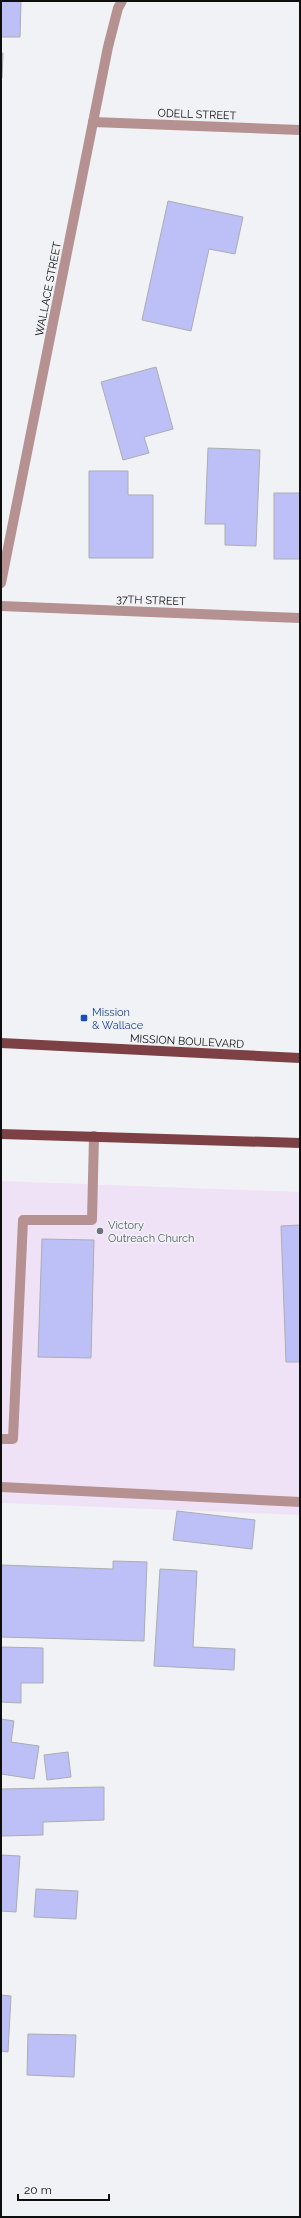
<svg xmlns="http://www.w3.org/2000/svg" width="301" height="2218" viewBox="0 0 301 2218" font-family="Raleway,sans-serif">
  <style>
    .commercial { fill: #f0e2f6 }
    .building { fill: #bdbff7; stroke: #acadb0 }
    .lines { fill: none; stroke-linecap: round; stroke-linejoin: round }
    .minor { stroke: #b69192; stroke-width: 10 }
    .major { stroke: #7d4145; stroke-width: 10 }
    .transit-dot { fill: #1a4fb4; stroke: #f1f2f5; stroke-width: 1.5 }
    .worship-dot { fill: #6b7280; stroke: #f1f2f5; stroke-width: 1.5 }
    .labels { text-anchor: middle; stroke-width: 3; stroke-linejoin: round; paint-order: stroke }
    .street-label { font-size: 11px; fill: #0e0e0f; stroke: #f1f2f5 }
    .transit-label { font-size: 11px; fill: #164399; stroke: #f1f2f5; text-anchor: start }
    .worship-label { font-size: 11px; fill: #5b616d; stroke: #f1f2f5; text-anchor: start }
  </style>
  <rect width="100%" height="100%" fill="#f1f2f5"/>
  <path class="commercial" d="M 1,1181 L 300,1192 L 300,1515 L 1,1503 Z"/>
  <g class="building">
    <path d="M 1,1 L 21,1 L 20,37 L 1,37 Z"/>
    <path d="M 1,53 L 3,53 L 2,78 L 1,78 Z"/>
    <path d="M 168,201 L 243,217 L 235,254 L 209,249 L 191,331 L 142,320 Z"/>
    <path d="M 156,367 L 173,429 L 144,437 L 149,453 L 123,460 L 101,382 Z"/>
    <path d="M 208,448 L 260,450 L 256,546 L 225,545 L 225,524 L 205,524 Z"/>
    <path d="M 89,471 L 128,471 L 128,495 L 153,495 L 153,558 L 89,558 Z"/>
    <rect x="274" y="493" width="26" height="66"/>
    <path d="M 300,1225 L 300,1362 L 286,1362 L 281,1226 Z"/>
    <path d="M 42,1239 L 94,1240 L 91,1358 L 38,1357 Z"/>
    <path d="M 177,1511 L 255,1520 L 252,1549 L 173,1540 Z"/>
    <path d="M 113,1561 L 147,1562 L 144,1641 L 1,1637 L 1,1565 L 113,1569 Z"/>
    <path d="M 160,1569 L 197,1571 L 193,1647 L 235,1649 L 234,1670 L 154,1666 Z"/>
    <path d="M 1,1647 L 43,1648 L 43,1683 L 21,1683 L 21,1703 L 1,1702 Z"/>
    <path d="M 1,1719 L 14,1721 L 11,1742 L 39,1746 L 34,1779 L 1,1774 Z"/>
    <path d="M 68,1752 L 71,1777 L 47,1780 L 44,1755 Z"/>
    <path d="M 104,1787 L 104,1820 L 43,1822 L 43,1835 L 1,1836 L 1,1789 Z"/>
    <path d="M 1,1855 L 20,1856 L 16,1912 L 1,1911 Z"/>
    <path d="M 36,1889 L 78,1891 L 76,1919 L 34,1917 Z"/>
    <path d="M 1,1995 L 11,1996 L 8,2052 L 1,2051 Z"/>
    <path d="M 28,2034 L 76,2035 L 74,2077 L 27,2075 Z"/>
  </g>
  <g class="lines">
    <g class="minor">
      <path d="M 93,122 L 300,130"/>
      <path d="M 1,583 L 108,47 L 118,8 L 122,1"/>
      <path d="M 1,606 L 300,618"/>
      <path d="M 1,1439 L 13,1439 L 23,1220 L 92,1220 L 94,1136"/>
      <path d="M 1,1487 L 300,1502"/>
    </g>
    <g class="major">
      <path d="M 1,1043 L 300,1058"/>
      <path d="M 1,1134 L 300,1143"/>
    </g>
  </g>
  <rect class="transit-dot" x="80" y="1014" width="8" height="8" rx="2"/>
  <circle class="worship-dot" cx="100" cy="1231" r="4"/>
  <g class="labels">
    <g class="street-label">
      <text transform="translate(197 114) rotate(2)" y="4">ODELL STREET</text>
      <text transform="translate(48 289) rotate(-79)" y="4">WALLACE STREET</text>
      <text transform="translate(151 600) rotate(2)" y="4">37TH STREET</text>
      <text transform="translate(187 1041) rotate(3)" y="4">MISSION BOULEVARD</text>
    </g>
    <g class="transit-label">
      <text x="92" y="1016">Mission<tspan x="92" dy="13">&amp; Wallace</tspan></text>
    </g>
    <g class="worship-label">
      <text x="108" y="1229">Victory<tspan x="108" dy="13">Outreach Church</tspan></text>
    </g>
  </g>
  <rect width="301" height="2218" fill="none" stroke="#0e0e0f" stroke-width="4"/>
  <path d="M18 2194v6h91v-6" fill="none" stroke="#0e0e0f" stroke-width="2"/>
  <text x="24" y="2194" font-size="12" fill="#0e0e0f" stroke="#f1f2f5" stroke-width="3" paint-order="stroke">20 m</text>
</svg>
